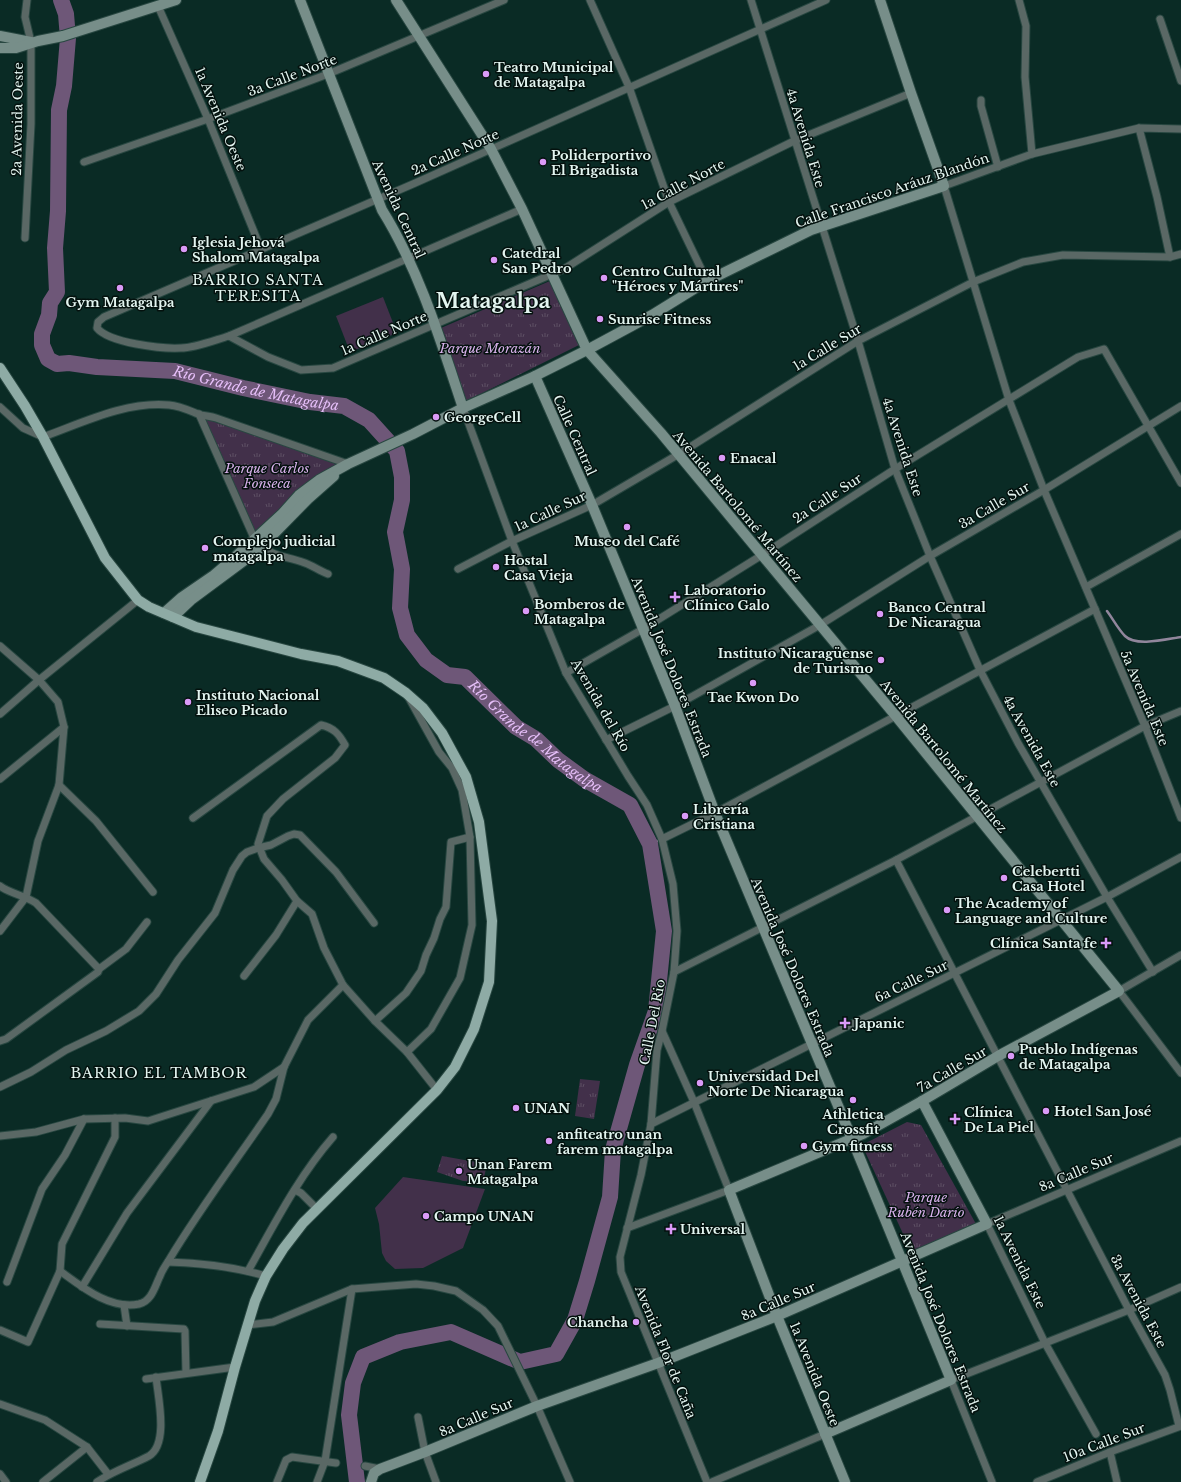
<svg xmlns="http://www.w3.org/2000/svg" width="1181" height="1482" viewBox="0 0 1181 1482" font-family="'Libre Baskerville',serif">
  <style>
    .park { fill: url(#park-tufts) }
    .pitch { fill: #42304a }
    .lines { fill: none; stroke-linecap: round; stroke-linejoin: round }
    .stream { stroke: #91869c; stroke-width: 2.5 }
    .river { stroke: #6e5778; stroke-width: 16 }
    .street-casing { stroke: #284741; stroke-width: 9 }
    .secondary-casing { stroke: #284741; stroke-width: 12 }
    .primary-casing { stroke: #284741; stroke-width: 12 }
    .street { stroke: #5a6865; stroke-width: 7 }
    .secondary { stroke: #778e89; stroke-width: 10 }
    .primary { stroke: #8eaba5; stroke-width: 10 }
    .poi-dot { fill: #da9af7; stroke: #04110e; stroke-width: 1.5 }
    .labels { text-anchor: middle; stroke-width: 3; stroke-linejoin: round; paint-order: stroke }
    .poi-label { font-size: 13px; font-weight: bold; fill: #e3f5f0; stroke: #04110e; text-anchor: start }
    .street-label { font-size: 13px; fill: #e3f5f0; stroke: #04110e }
    .park-label { font-size: 13px; font-style: italic; fill: #d8b1eb; stroke: #04110e }
    .neighbourhood-label { font-size: 14px; letter-spacing: 1px; fill: #e3f5f0; stroke: #04110e }
    .water-label { font-size: 14px; font-style: italic; fill: #e6bff9; stroke: #04110e }
    .town-label { font-size: 21px; font-weight: bold; fill: #e3f5f0; stroke: #04110e }
  </style>
  <defs>
    <pattern id="park-tufts" width="24" height="20" patternUnits="userSpaceOnUse"><rect width="24" height="20" fill="#42304a"/><path d="M3 7l-1-3M5 7V3M7 7l1-3M15 17l-1-3M17 17v-4M19 17l1-3" fill="none" stroke="#5d4f64"/></pattern>
  </defs>
  <rect width="100%" height="100%" fill="#0a2b25"/>
  <g class="park">
    <path d="M 550,281 L 579,345 L 464,402 L 441,328 Z"/>
    <path d="M 199,414 L 348,464 L 255,540 Z"/>
    <path d="M 580,1079 L 600,1081 L 594,1119 L 575,1116 Z"/>
    <path d="M 907,1122 L 921,1125 L 976,1224 L 911,1251 L 862,1145 Z"/>
    <path d="M 442,1156 L 487,1164 L 483,1182 L 463,1181 L 437,1172 Z"/>
  </g>
  <g class="pitch">
    <path d="M 383,297 L 397,333 L 350,352 L 336,316 Z"/>
    <path d="M 403,1177 L 485,1189 L 463,1248 L 423,1268 L 395,1269 L 386,1261 L 382,1253 L 379,1224 L 375,1208 Z"/>
  </g>
  <g class="lines">
    <g class="stream">
      <path d="M 1107,611 C 1113,619 1118,629 1125,636 C 1136,647 1167,639 1181,637"/>
      <path d="M 650,844 L 657,841"/>
    </g>
    <path class="river" id="s1" d="M 61,0 L 66,14 L 68,38 L 64,86 L 59,110 L 58,211 L 55,248 L 57,292 L 50,303 L 49,315 L 42,334 L 42,345 L 48,359 L 57,364 L 69,363 L 97,367 L 175,371 L 243,388 L 310,402 L 344,406 L 369,420 L 397,451 L 402,477 L 402,500 L 395,532 L 402,569 L 400,608 L 407,635 L 426,660 L 447,675 L 465,677 L 516,727 L 536,739 L 558,760 L 584,779 L 630,805 L 650,844 L 664,931 L 656,1011 L 637,1065 L 613,1150 L 610,1197 L 587,1281 L 575,1320 L 556,1354 L 520,1362 L 451,1332 L 400,1342 L 363,1357 L 353,1383 L 349,1415 L 357,1482"/>
    <defs>
      <g id="street">
        <path d="M 590,0 L 629,87 L 669,202 L 707,281"/>
        <path d="M 751,0 L 858,341 L 895,469 L 930,556 L 980,670 L 1018,743 L 1107,897 L 1153,972"/>
        <path d="M 826,0 L 413,184 L 104,317 L 98,322 L 97,328 C 109,343 162,349 181,348 C 195,348 215,340 229,336 L 268,357 L 301,370 L 333,368 L 564,269 L 669,202 L 794,141 L 911,93"/>
        <path d="M 1019,0 L 1026,26 L 1025,77 L 1032,154"/>
        <path d="M 158,6 L 208,119 L 261,249"/>
        <path d="M 1160,19 L 1181,81"/>
        <path d="M 981,100 L 981,106 L 998,167"/>
        <path d="M 1139,128 L 1157,197 L 1170,257"/>
        <path d="M 1181,129 L 1139,128 L 1032,154 L 944,186 L 1009,400 L 1044,490 L 1145,726 L 1181,818"/>
        <path d="M 84,162 L 208,119 L 328,74 L 504,0"/>
        <path d="M 25,238 L 31,124 L 31,42 L 25,17 L 27,0"/>
        <path d="M 229,336 L 522,209"/>
        <path d="M 0,407 L 23,428 L 43,437 C 82,423 126,401 169,405 C 180,406 188,410 198,414 C 204,416 210,416 216,418 L 348,464"/>
        <path d="M 463,408 L 512,541 L 566,673 L 628,776 L 647,805 L 662,839 L 673,884 L 677,931 L 674,972 L 662,1031 L 657,1050 L 651,1124 L 641,1175 L 620,1257 L 621,1272 L 707,1482"/>
        <path d="M 199,414 L 255,540 C 272,558 284,555 305,563 C 313,566 320,571 328,574"/>
        <path d="M 458,569 L 512,541 L 592,505 L 679,454 L 858,341 L 973,282 L 1023,262 L 1063,255 L 1170,257 L 1181,254"/>
        <path d="M 1086,587 L 1181,534"/>
        <path d="M 0,646 L 39,680 L 58,702 L 64,727 L 59,785 L 38,841 L 26,897 L 0,931"/>
        <path d="M 566,673 L 643,629 L 762,555 L 895,469 L 1078,357 L 1104,349 L 1181,483"/>
        <path d="M 0,714 L 39,680 L 138,600"/>
        <path d="M 606,740 L 675,706 L 820,625 L 930,556 L 1044,490 L 1181,406"/>
        <path d="M 0,779 L 64,727"/>
        <path d="M 59,785 L 96,821 L 153,892"/>
        <path d="M 193,818 L 321,725 C 334,728 339,734 345,745 L 335,758 L 283,799 L 267,816 L 258,844 L 264,859 L 282,880 L 297,901 L 312,914 L 324,948 L 343,985 L 375,1021 L 407,1052 L 437,1090"/>
        <path d="M 662,839 L 715,813 L 1095,609"/>
        <path d="M 896,860 L 1129,1310 L 1165,1375 L 1170,1390 L 1179,1426"/>
        <path d="M 0,886 C 11,894 24,895 36,903 L 99,969 L 98,972 L 6,1039 L 0,1041"/>
        <path d="M 1181,955 L 1119,991 L 1181,1073"/>
        <path d="M 99,969 L 126,949 L 147,922"/>
        <path d="M 674,972 L 896,860 L 1145,726 L 1181,711"/>
        <path d="M 244,976 L 276,935 L 297,901"/>
        <path d="M 375,1021 L 406,993 L 421,971 L 426,955 L 434,938 L 440,919 L 446,907 L 451,842 L 470,837"/>
        <path d="M 407,1052 L 431,1029 L 460,978 L 472,925 L 470,837 L 462,790 L 452,768 L 439,752 L 409,698"/>
        <path d="M 0,1087 L 31,1072 L 66,1050 L 106,1031 L 139,1011 L 156,994 L 178,960 L 215,913 L 233,870 L 242,856 L 247,852 L 258,848 L 271,845 L 288,836 L 294,834 L 300,835 L 336,872 L 374,923"/>
        <path d="M 651,1124 L 1107,897 L 1181,857"/>
        <path d="M 0,1136 L 36,1132 L 84,1119 L 125,1118 L 148,1121 L 254,1087 L 284,1067"/>
        <path d="M 295,1190 L 301,1193 L 317,1209"/>
        <path d="M 627,1228 L 729,1190 L 694,1102 L 662,1031"/>
        <path d="M 168,1262 C 201,1263 235,1267 266,1276"/>
        <path d="M 60,1271 C 82,1287 110,1310 139,1304 C 152,1301 155,1286 160,1276 C 162,1270 166,1265 169,1260 C 199,1210 235,1162 268,1114 L 276,1099 L 284,1067 L 308,1020 L 343,985"/>
        <path d="M 248,1271 C 274,1225 298,1177 333,1137"/>
        <path d="M 7,1282 L 42,1189 L 65,1155 L 84,1119"/>
        <path d="M 82,1287 L 127,1213 L 211,1101"/>
        <path d="M 124,1305 L 127,1326"/>
        <path d="M 100,1324 L 184,1329 L 185,1331 L 186,1373"/>
        <path d="M 247,1325 L 273,1322 L 352,1289 L 416,1284 L 434,1286 L 456,1291 L 483,1310 L 498,1326 L 537,1406 L 570,1482"/>
        <path d="M 0,1330 L 28,1342 L 60,1271 L 62,1244 L 115,1137 L 115,1118"/>
        <path d="M 146,1379 L 235,1367"/>
        <path d="M 0,1404 L 45,1420 L 87,1447 L 108,1474"/>
        <path d="M 418,1417 L 425,1452 L 436,1482"/>
        <path d="M 1096,1434 L 1045,1343 L 987,1224 L 1181,1141"/>
        <path d="M 1110,1452 L 1117,1482"/>
        <path d="M 365,1466 L 380,1469"/>
        <path d="M 0,1474 L 6,1482"/>
        <path d="M 43,1482 L 87,1447"/>
        <path d="M 97,1482 C 113,1471 132,1465 149,1456 C 169,1444 158,1397 156,1377"/>
        <path d="M 277,1482 L 286,1460 L 292,1457 L 336,1463"/>
        <path d="M 317,1482 L 325,1461 L 352,1289"/>
        <path d="M 712,1482 L 825,1434"/>
        <path d="M 992,1482 L 951,1380 L 1129,1310 L 1181,1287"/>
        <path d="M 1037,1482 L 1110,1452 L 1181,1426"/>
      </g>
      <g id="secondary">
        <path d="M 300,0 L 382,210 C 419,269 441,342 463,408"/>
        <path d="M 396,0 L 491,149 L 522,209 L 587,350 L 661,433 L 762,555 L 895,715 L 1119,991 L 998,1056 L 922,1101 L 863,1134 L 729,1190 L 777,1316 L 845,1482"/>
        <path d="M 0,36 L 31,42"/>
        <path d="M 0,48 L 16,48 L 38,41 L 63,36 L 176,0"/>
        <path d="M 535,376 L 592,505 L 675,706 L 715,813 L 852,1139 L 951,1380 L 825,1434"/>
        <path d="M 164,613 L 182,597 L 214,575 L 234,558 L 282,514 L 299,495 L 319,480 L 348,464 L 413,434 L 463,408 L 535,376 L 587,350 L 652,315 L 707,281 L 811,230 L 944,186 L 911,93 L 880,0"/>
        <path d="M 173,617 L 191,600 L 257,551 L 308,499 L 334,476"/>
        <path d="M 371,1482 L 374,1473 L 380,1469 L 425,1452 L 537,1406 L 658,1363 L 777,1316 L 987,1224 L 922,1101"/>
      </g>
      <path id="primary" d="M 0,368 L 25,406 L 43,437 L 105,558 L 138,600 L 149,607 L 196,627 L 301,654 L 338,661 L 384,678 L 406,693 L 423,708 L 442,733 L 466,777 L 479,822 L 492,921 L 489,982 L 474,1029 L 455,1067 L 437,1090 L 303,1223 L 283,1249 L 266,1276 L 255,1301 L 235,1367 L 218,1431 L 200,1482"/>
    </defs>
    <use href="#street" class="street-casing"/>
    <use href="#secondary" class="secondary-casing"/>
    <use href="#primary" class="primary-casing"/>
    <use href="#street" class="street"/>
    <use href="#secondary" class="secondary"/>
    <use href="#primary" class="primary"/>
  </g>
  <g class="poi-dot">
    <circle cx="486" cy="74" r="4"/>
    <circle cx="543" cy="162" r="4"/>
    <circle cx="184" cy="249" r="4"/>
    <circle cx="494" cy="260" r="4"/>
    <circle cx="604" cy="278" r="4"/>
    <circle cx="120" cy="288" r="4"/>
    <circle cx="600" cy="319" r="4"/>
    <circle cx="436" cy="417" r="4"/>
    <circle cx="722" cy="458" r="4"/>
    <circle cx="627" cy="527" r="4"/>
    <circle cx="205" cy="548" r="4"/>
    <circle cx="496" cy="567" r="4"/>
    <path d="M673 591h4v4h4v4h-4v4h-4v-4h-4v-4h4z"/>
    <circle cx="526" cy="611" r="4"/>
    <circle cx="880" cy="614" r="4"/>
    <circle cx="881" cy="660" r="4"/>
    <circle cx="753" cy="683" r="4"/>
    <circle cx="188" cy="702" r="4"/>
    <circle cx="685" cy="816" r="4"/>
    <circle cx="1004" cy="878" r="4"/>
    <circle cx="947" cy="910" r="4"/>
    <path d="M1104 937h4v4h4v4h-4v4h-4v-4h-4v-4h4z"/>
    <path d="M843 1017h4v4h4v4h-4v4h-4v-4h-4v-4h4z"/>
    <circle cx="1011" cy="1056" r="4"/>
    <circle cx="700" cy="1083" r="4"/>
    <circle cx="853" cy="1100" r="4"/>
    <circle cx="516" cy="1108" r="4"/>
    <circle cx="1046" cy="1111" r="4"/>
    <path d="M953 1113h4v4h4v4h-4v4h-4v-4h-4v-4h4z"/>
    <circle cx="549" cy="1141" r="4"/>
    <circle cx="804" cy="1146" r="4"/>
    <circle cx="459" cy="1171" r="4"/>
    <circle cx="426" cy="1216" r="4"/>
    <path d="M669 1223h4v4h4v4h-4v4h-4v-4h-4v-4h4z"/>
    <circle cx="636" cy="1322" r="4"/>
  </g>
  <g class="labels">
    <g class="poi-label">
      <text x="494" y="72">Teatro Municipal<tspan x="494" dy="15">de Matagalpa</tspan></text>
      <text x="551" y="160">Poliderportivo<tspan x="551" dy="15">El Brigadista</tspan></text>
      <text x="192" y="247">Iglesia Jehová<tspan x="192" dy="15">Shalom Matagalpa</tspan></text>
      <text x="502" y="258">Catedral<tspan x="502" dy="15">San Pedro</tspan></text>
      <text x="612" y="276">Centro Cultural<tspan x="612" dy="15">"Héroes y Mártires"</tspan></text>
      <text x="120" y="307" text-anchor="middle">Gym Matagalpa</text>
      <text x="608" y="324">Sunrise Fitness</text>
      <text x="444" y="422">GeorgeCell</text>
      <text x="730" y="463">Enacal</text>
      <text x="213" y="546">Complejo judicial<tspan x="213" dy="15">matagalpa</tspan></text>
      <text x="627" y="546" text-anchor="middle">Museo del Café</text>
      <text x="504" y="565">Hostal<tspan x="504" dy="15">Casa Vieja</tspan></text>
      <text x="684" y="595">Laboratorio<tspan x="684" dy="15">Clínico Galo</tspan></text>
      <text x="534" y="609">Bomberos de<tspan x="534" dy="15">Matagalpa</tspan></text>
      <text x="888" y="612">Banco Central<tspan x="888" dy="15">De Nicaragua</tspan></text>
      <text x="873" y="658" text-anchor="end">Instituto Nicaragüense<tspan x="873" dy="15">de Turismo</tspan></text>
      <text x="196" y="700">Instituto Nacional<tspan x="196" dy="15">Eliseo Picado</tspan></text>
      <text x="753" y="702" text-anchor="middle">Tae Kwon Do</text>
      <text x="693" y="814">Librería<tspan x="693" dy="15">Cristiana</tspan></text>
      <text x="1012" y="876">Celebertti<tspan x="1012" dy="15">Casa Hotel</tspan></text>
      <text x="955" y="908">The Academy of<tspan x="955" dy="15">Language and Culture</tspan></text>
      <text x="1097" y="948" text-anchor="end">Clínica Santa fe</text>
      <text x="854" y="1028">Japanic</text>
      <text x="1019" y="1054">Pueblo Indígenas<tspan x="1019" dy="15">de Matagalpa</tspan></text>
      <text x="708" y="1081">Universidad Del<tspan x="708" dy="15">Norte De Nicaragua</tspan></text>
      <text x="524" y="1113">UNAN</text>
      <text x="1054" y="1116">Hotel San José</text>
      <text x="964" y="1117">Clínica<tspan x="964" dy="15">De La Piel</tspan></text>
      <text x="853" y="1119" text-anchor="middle">Athletica<tspan x="853" dy="15">Crossfit</tspan></text>
      <text x="557" y="1139">anfiteatro unan<tspan x="557" dy="15">farem matagalpa</tspan></text>
      <text x="812" y="1151">Gym fitness</text>
      <text x="467" y="1169">Unan Farem<tspan x="467" dy="15">Matagalpa</tspan></text>
      <text x="434" y="1221">Campo UNAN</text>
      <text x="680" y="1234">Universal</text>
      <text x="628" y="1327" text-anchor="end">Chancha</text>
    </g>
    <g class="street-label">
      <text transform="translate(292 75) rotate(-21)" y="5">3a Calle Norte</text>
      <text transform="translate(17 119) rotate(-89)" y="5">2a Avenida Oeste</text>
      <text transform="translate(221 119) rotate(67)" y="5">1a Avenida Oeste</text>
      <text transform="translate(806 138) rotate(73)" y="5">4a Avenida Este</text>
      <text transform="translate(455 152) rotate(-24)" y="5">2a Calle Norte</text>
      <text transform="translate(683 184) rotate(-28)" y="5">1a Calle Norte</text>
      <text transform="translate(892 190) rotate(-19)" y="5">Calle Francisco Aráuz Blandón</text>
      <text transform="translate(399 209) rotate(65)" y="5">Avenida Central</text>
      <text transform="translate(384 333) rotate(-23)" y="5">1a Calle Norte</text>
      <text transform="translate(827 347) rotate(-31)" y="5">1a Calle Sur</text>
      <text transform="translate(575 435) rotate(66)" y="5">Calle Central</text>
      <text transform="translate(903 447) rotate(72)" y="5">4a Avenida Este</text>
      <text transform="translate(827 498) rotate(-33)" y="5">2a Calle Sur</text>
      <text transform="translate(994 505) rotate(-30)" y="5">3a Calle Sur</text>
      <text transform="translate(738 506) rotate(50)" y="5">Avenida Bartolomé Martínez</text>
      <text transform="translate(550 511) rotate(-25)" y="5">1a Calle Sur</text>
      <text transform="translate(672 667) rotate(68)" y="5">Avenida José Dolores Estrada</text>
      <text transform="translate(1145 698) rotate(67)" y="5">5a Avenida Este</text>
      <text transform="translate(601 705) rotate(60)" y="5">Avenida del Río</text>
      <text transform="translate(1032 741) rotate(61)" y="5">4a Avenida Este</text>
      <text transform="translate(944 756) rotate(51)" y="5">Avenida Bartolomé Martínez</text>
      <text transform="translate(793 967) rotate(67)" y="5">Avenida José Dolores Estrada</text>
      <text transform="translate(911 981) rotate(-26)" y="5">6a Calle Sur</text>
      <text transform="translate(652 1022) rotate(-79)" y="5">Calle Del Rio</text>
      <text transform="translate(952 1069) rotate(-30)" y="5">7a Calle Sur</text>
      <text transform="translate(1076 1172) rotate(-23)" y="5">8a Calle Sur</text>
      <text transform="translate(1020 1262) rotate(64)" y="5">1a Avenida Este</text>
      <text transform="translate(778 1301) rotate(-23)" y="5">8a Calle Sur</text>
      <text transform="translate(1139 1301) rotate(62)" y="5">3a Avenida Este</text>
      <text transform="translate(941 1322) rotate(68)" y="5">Avenida José Dolores Estrada</text>
      <text transform="translate(666 1352) rotate(68)" y="5">Avenida Flor de Caña</text>
      <text transform="translate(815 1374) rotate(68)" y="5">1a Avenida Oeste</text>
      <text transform="translate(476 1417) rotate(-23)" y="5">8a Calle Sur</text>
      <text transform="translate(1104 1442) rotate(-21)" y="5">10a Calle Sur</text>
    </g>
    <g class="park-label">
      <text x="490" y="353">Parque Morazán</text>
      <text x="267" y="473">Parque Carlos<tspan x="267" dy="15">Fonseca</tspan></text>
      <text x="926" y="1202">Parque<tspan x="926" dy="15">Rubén Darío</tspan></text>
    </g>
    <g class="neighbourhood-label">
      <text x="258" y="285">BARRIO SANTA<tspan x="258" dy="16">TERESITA</tspan></text>
      <text x="159" y="1078">BARRIO EL TAMBOR</text>
    </g>
    <g class="water-label">
      <text dy="5" stroke="none"><textPath href="#s1" startOffset="577">Río Grande de Matagalpa</textPath></text>
      <text dy="5" stroke="none"><textPath href="#s1" startOffset="1092">Río Grande de Matagalpa</textPath></text>
    </g>
    <g class="town-label">
      <text x="493" y="308">Matagalpa</text>
    </g>
  </g>
</svg>
